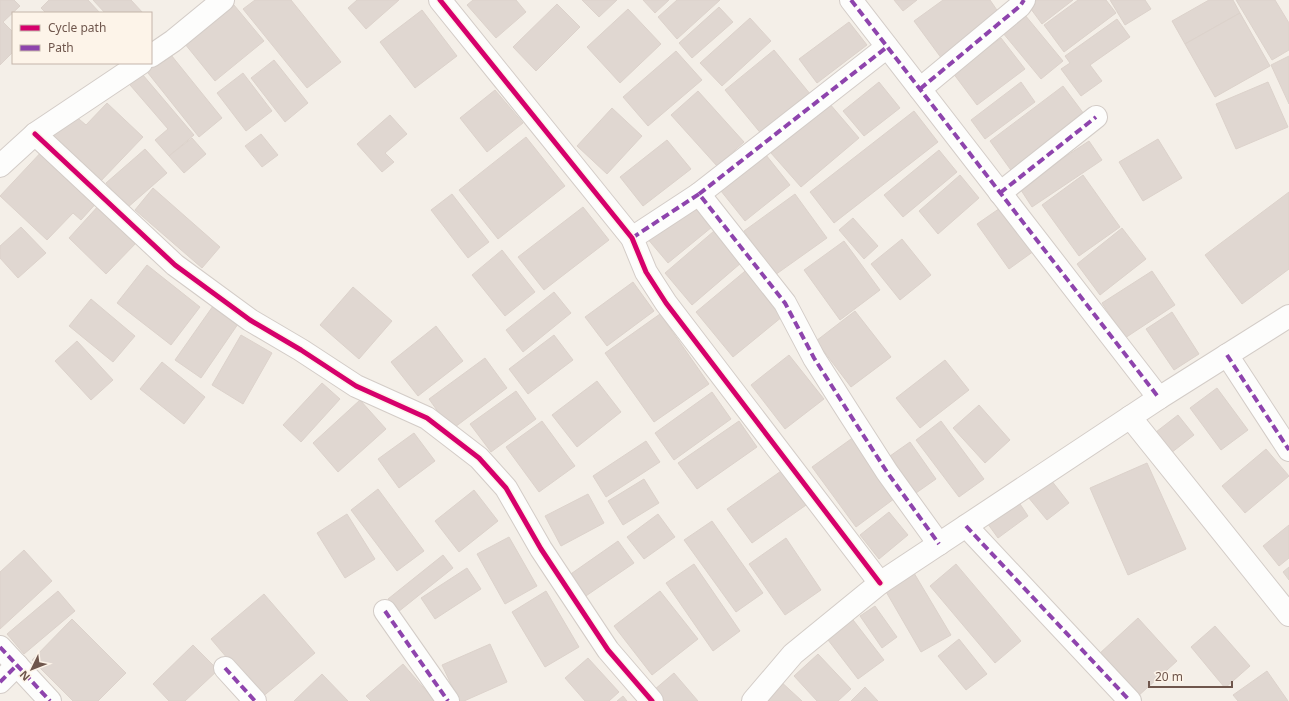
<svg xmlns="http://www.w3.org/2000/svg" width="1289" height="701" viewBox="0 0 1289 701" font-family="'Noto Sans',sans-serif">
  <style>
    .building { fill: #e0d7d1; stroke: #dcd2cb }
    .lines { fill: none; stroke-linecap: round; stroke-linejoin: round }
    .minor-casing { stroke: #d3ccc7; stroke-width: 24 }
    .tertiary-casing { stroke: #d3ccc7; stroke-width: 24 }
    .minor { stroke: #fdfdfc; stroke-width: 22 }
    .tertiary { stroke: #fdfdfc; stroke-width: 22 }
    .quiet { stroke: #8e44ad; stroke-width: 4; stroke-dasharray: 8 4; stroke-linecap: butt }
    .cycleway-casing { stroke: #fdf4e9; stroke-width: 8 }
    .cycleway { stroke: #d6006c; stroke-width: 5 }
  </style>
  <rect width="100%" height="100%" fill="#f4efe8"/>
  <g class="building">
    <path d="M 0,0 L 14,0 L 20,6 L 3,22 L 13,32 L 13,52 L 0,65 Z"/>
    <path d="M 49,0 L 88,0 L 100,13 L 46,13 L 41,8 Z"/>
    <path d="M 93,0 L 131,0 L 143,13 L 105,13 Z"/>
    <path d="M 255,0 L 291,0 L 341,62 L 307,88 L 243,9 Z"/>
    <path d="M 357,0 L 399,0 L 366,29 L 348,8 Z"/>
    <path d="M 473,0 L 516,0 L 526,12 L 496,38 L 467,5 Z"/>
    <path d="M 582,0 L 617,0 L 599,17 Z"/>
    <path d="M 643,0 L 669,0 L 655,13 Z"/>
    <path d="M 677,0 L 720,0 L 677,39 L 658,17 Z"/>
    <path d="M 894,0 L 917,0 L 903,11 Z"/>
    <path d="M 943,0 L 990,0 L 1001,16 L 942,59 L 914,21 Z"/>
    <path d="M 1026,0 L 1073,0 L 1042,24 L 1025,1 Z"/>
    <path d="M 1078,0 L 1106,0 L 1116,13 L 1064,52 L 1044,25 Z"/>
    <path d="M 1110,0 L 1145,0 L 1151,9 L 1125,25 Z"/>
    <path d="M 1209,0 L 1233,0 L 1240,13 L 1185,44 L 1172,21 Z"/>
    <path d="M 1236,0 L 1275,0 L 1289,23 L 1289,50 L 1272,60 Z"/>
    <path d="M 557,4 L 580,27 L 536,71 L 513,47 Z"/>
    <path d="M 234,5 L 264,41 L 215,81 L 185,44 Z"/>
    <path d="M 719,7 L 733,22 L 692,58 L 679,43 Z"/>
    <path d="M 628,9 L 661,44 L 620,83 L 587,47 Z"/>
    <path d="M 1020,9 L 1063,61 L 1041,79 L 998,27 Z"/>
    <path d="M 422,10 L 457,56 L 415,88 L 380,42 Z"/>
    <path d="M 1240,13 L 1270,66 L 1215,97 L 1185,44 Z"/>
    <path d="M 750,18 L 771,41 L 722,86 L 700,63 Z"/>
    <path d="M 1117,19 L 1130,37 L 1090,65 L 1102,81 L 1081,96 L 1061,69 L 1070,63 L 1065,56 Z"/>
    <path d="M 849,22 L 867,45 L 817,83 L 799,59 Z"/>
    <path d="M 1001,38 L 1025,69 L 977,105 L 953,73 Z"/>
    <path d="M 167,50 L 222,118 L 199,137 L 144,68 Z"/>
    <path d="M 774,50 L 811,95 L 763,136 L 725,90 Z"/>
    <path d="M 676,51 L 702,80 L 648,126 L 623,97 Z"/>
    <path d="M 1289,56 L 1289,104 L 1271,65 Z"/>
    <path d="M 274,60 L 308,103 L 285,122 L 251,78 Z"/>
    <path d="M 137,68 L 194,135 L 169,156 L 155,140 L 168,129 L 124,78 Z"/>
    <path d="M 243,73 L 272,111 L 246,131 L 217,93 Z"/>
    <path d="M 879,82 L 900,108 L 864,136 L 843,111 Z"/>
    <path d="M 1021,82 L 1035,102 L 985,139 L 971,120 Z"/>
    <path d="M 1268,82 L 1288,127 L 1236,149 L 1216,104 Z"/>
    <path d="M 1063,86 L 1087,118 L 1013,173 L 990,141 Z"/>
    <path d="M 495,90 L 523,123 L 487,152 L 460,118 Z"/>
    <path d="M 698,91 L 744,142 L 717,166 L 671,115 Z"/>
    <path d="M 107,103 L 143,137 L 98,184 L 49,138 L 73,114 L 86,125 Z"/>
    <path d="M 829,103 L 859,138 L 801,187 L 771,153 Z"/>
    <path d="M 612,108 L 642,136 L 607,174 L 577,146 Z"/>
    <path d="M 914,111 L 938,142 L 834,223 L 810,192 Z"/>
    <path d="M 390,115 L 407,134 L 385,153 L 394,162 L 382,172 L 357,144 Z"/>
    <path d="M 261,134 L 278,155 L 262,167 L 245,146 Z"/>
    <path d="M 526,137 L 565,186 L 498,239 L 459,190 Z"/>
    <path d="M 192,138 L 206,154 L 184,173 L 169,156 Z"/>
    <path d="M 1158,139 L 1182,178 L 1143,201 L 1119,162 Z"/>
    <path d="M 667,140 L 691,169 L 643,206 L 620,177 Z"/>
    <path d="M 1089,141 L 1102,160 L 1032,207 L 1019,187 Z"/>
    <path d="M 45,148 L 100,199 L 81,220 L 73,213 L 47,240 L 0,196 Z"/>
    <path d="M 145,149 L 167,173 L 127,208 L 106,183 Z"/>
    <path d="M 939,150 L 957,172 L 903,217 L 884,195 Z"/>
    <path d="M 766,155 L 790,185 L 745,221 L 721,191 Z"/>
    <path d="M 960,175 L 979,198 L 938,234 L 919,211 Z"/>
    <path d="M 1083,175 L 1120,227 L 1079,256 L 1042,205 Z"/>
    <path d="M 153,188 L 220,247 L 202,268 L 135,210 Z"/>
    <path d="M 1289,192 L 1289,269 L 1242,304 L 1205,255 Z"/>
    <path d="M 452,194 L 489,242 L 468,258 L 431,210 Z"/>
    <path d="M 795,194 L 827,238 L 775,275 L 744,231 Z"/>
    <path d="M 691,201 L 712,227 L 668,263 L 646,237 Z"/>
    <path d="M 100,204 L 138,241 L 106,274 L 69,238 Z"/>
    <path d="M 1003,206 L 1034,251 L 1009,269 L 977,224 Z"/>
    <path d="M 583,207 L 609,240 L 544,290 L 518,257 Z"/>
    <path d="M 853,218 L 878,246 L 864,259 L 839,230 Z"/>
    <path d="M 21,227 L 46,253 L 18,278 L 0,258 L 0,246 Z"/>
    <path d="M 1122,228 L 1146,259 L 1100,295 L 1077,264 Z"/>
    <path d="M 714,231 L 741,263 L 692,305 L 665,273 Z"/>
    <path d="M 902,239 L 931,275 L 900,300 L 871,264 Z"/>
    <path d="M 844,241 L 880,290 L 840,320 L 804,270 Z"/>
    <path d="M 502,250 L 535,292 L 505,316 L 472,275 Z"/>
    <path d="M 147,265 L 200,307 L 171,345 L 117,303 Z"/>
    <path d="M 750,267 L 788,312 L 733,357 L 696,312 Z"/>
    <path d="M 1152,271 L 1175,305 L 1125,338 L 1102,303 Z"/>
    <path d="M 633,282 L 654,311 L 607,346 L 585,317 Z"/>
    <path d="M 353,287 L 392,321 L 359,359 L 320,325 Z"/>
    <path d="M 554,292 L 571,313 L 523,352 L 506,330 Z"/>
    <path d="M 91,299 L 135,336 L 113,362 L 69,326 Z"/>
    <path d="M 213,306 L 238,324 L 201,378 L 175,360 Z"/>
    <path d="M 855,311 L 891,357 L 851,387 L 816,341 Z"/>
    <path d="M 1172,312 L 1199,354 L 1174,370 L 1146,329 Z"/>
    <path d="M 660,314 L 709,384 L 654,422 L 605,353 Z"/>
    <path d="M 436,326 L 463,361 L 418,396 L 391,362 Z"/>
    <path d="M 241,335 L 272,353 L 243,404 L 212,385 Z"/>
    <path d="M 554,335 L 573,360 L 528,394 L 509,369 Z"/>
    <path d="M 77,341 L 113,380 L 91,400 L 55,361 Z"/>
    <path d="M 789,355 L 824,399 L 785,429 L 751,385 Z"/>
    <path d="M 485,358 L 507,388 L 451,430 L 429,399 Z"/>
    <path d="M 945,360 L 969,390 L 920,428 L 896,398 Z"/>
    <path d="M 162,362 L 205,397 L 184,424 L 140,389 Z"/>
    <path d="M 597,381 L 621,412 L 577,447 L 552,415 Z"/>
    <path d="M 322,383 L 340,399 L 301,442 L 283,425 Z"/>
    <path d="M 1217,388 L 1248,430 L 1221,450 L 1190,408 Z"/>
    <path d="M 516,391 L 536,419 L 491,452 L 470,424 Z"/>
    <path d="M 712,392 L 731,419 L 674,460 L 655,433 Z"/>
    <path d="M 360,400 L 386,429 L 338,472 L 313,443 Z"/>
    <path d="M 979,405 L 1010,440 L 985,463 L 953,428 Z"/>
    <path d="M 1178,415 L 1194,435 L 1171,453 L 1156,432 Z"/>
    <path d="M 542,421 L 575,466 L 539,492 L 506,447 Z"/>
    <path d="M 739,421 L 757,447 L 697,489 L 678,463 Z"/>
    <path d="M 941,421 L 984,479 L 959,497 L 916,440 Z"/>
    <path d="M 414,433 L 435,461 L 399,488 L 378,459 Z"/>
    <path d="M 858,434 L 902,493 L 856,527 L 812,467 Z"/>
    <path d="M 646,441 L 660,462 L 606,497 L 593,476 Z"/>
    <path d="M 910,442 L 936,479 L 916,493 L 890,456 Z"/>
    <path d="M 1266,449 L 1289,476 L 1245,513 L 1222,486 Z"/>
    <path d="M 1147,463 L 1186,549 L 1128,575 L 1090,488 Z"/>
    <path d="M 784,469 L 809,503 L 752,543 L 727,509 Z"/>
    <path d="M 644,479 L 659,503 L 623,525 L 608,501 Z"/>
    <path d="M 1051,480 L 1069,503 L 1047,520 L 1028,497 Z"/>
    <path d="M 378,489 L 424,551 L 397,571 L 351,510 Z"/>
    <path d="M 474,490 L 498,521 L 459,552 L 435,521 Z"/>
    <path d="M 588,494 L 604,523 L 561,546 L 545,516 Z"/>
    <path d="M 1016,498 L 1028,516 L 998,538 L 985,520 Z"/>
    <path d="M 889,512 L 908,535 L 879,559 L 860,535 Z"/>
    <path d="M 347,514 L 375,559 L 345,578 L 317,533 Z"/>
    <path d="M 658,514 L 675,537 L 644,559 L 627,537 Z"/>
    <path d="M 712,521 L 763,593 L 736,612 L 684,540 Z"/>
    <path d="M 1289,525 L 1289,558 L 1279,566 L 1263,546 Z"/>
    <path d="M 509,537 L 537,586 L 505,604 L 477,554 Z"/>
    <path d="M 786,538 L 821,590 L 785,615 L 749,564 Z"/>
    <path d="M 618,541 L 634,563 L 580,600 L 565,578 Z"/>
    <path d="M 24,550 L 52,581 L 0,629 L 0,572 Z"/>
    <path d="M 443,555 L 453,568 L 398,612 L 388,599 Z"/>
    <path d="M 694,564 L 740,631 L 713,651 L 666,583 Z"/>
    <path d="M 956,564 L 1021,641 L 995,663 L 930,586 Z"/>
    <path d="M 1289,567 L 1289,580 L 1283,572 Z"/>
    <path d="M 467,568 L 481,589 L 435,619 L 421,598 Z"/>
    <path d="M 914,573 L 951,635 L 921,652 L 885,590 Z"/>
    <path d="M 58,591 L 75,611 L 24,654 L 7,634 Z"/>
    <path d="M 546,591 L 579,647 L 545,667 L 512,612 Z"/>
    <path d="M 660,591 L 698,639 L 652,675 L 614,626 Z"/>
    <path d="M 264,594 L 315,653 L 261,698 L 211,639 Z"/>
    <path d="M 875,606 L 897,637 L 882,648 L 860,616 Z"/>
    <path d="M 850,616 L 884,660 L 858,679 L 825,636 Z"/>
    <path d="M 1138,618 L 1177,661 L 1137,697 L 1099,654 Z"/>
    <path d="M 72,619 L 126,673 L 98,701 L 73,701 L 32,660 Z"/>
    <path d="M 1215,626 L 1250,666 L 1225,688 L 1191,647 Z"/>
    <path d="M 959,639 L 987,674 L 966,690 L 938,656 Z"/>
    <path d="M 490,644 L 507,682 L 464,701 L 459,701 L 442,665 Z"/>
    <path d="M 193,645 L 218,670 L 185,701 L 169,701 L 153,684 Z"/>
    <path d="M 818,654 L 851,689 L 838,701 L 817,701 L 794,676 Z"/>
    <path d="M 588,658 L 619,692 L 609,701 L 585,701 L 565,678 Z"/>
    <path d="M 403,664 L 435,701 L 371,701 L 366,696 Z"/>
    <path d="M 1267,671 L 1288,701 L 1238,701 L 1233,695 Z"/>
    <path d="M 674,673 L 698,701 L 663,701 L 654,690 Z"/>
    <path d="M 322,674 L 348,701 L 294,701 Z"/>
    <path d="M 778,679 L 802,701 L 764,701 Z"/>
    <path d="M 865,687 L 878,701 L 851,701 Z"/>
    <path d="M 623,696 L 627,701 L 617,701 Z"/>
  </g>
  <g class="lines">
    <defs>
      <g id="minor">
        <path d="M 440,0 L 632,238 L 646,272 L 666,303 L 880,583"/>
        <path d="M 851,0 L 1159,398"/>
        <path d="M 151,56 L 173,41 L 223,0"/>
        <path d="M 920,89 L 1020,6 L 1024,0"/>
        <path d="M 35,134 L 175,265 L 250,320 L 301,350 L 356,386 L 427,418 L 479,458 L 506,488 L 541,549 L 608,650 L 652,701"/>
        <path d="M 0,166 L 35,134 L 141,63"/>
        <path d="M 1000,193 L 1096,117"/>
        <path d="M 699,194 L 887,47"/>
        <path d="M 632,238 L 699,194 L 785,303 L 814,358 L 849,413 L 887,472 L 939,544"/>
        <path d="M 1227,355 L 1289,450"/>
        <path d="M 1130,417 L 1289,615"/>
        <path d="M 966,526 L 1130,701"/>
        <path d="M 385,611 L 448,701"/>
        <path d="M 0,647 L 50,701"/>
        <path d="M 225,668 L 255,701"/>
        <path d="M 0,682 L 17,665"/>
      </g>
      <path id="tertiary" d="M 753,701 L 793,654 L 880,583 L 1159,398 L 1289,316"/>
    </defs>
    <use href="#minor" class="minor-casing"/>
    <use href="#tertiary" class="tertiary-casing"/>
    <use href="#minor" class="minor"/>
    <use href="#tertiary" class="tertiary"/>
    <g class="quiet">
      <path d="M 851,0 L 1159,398"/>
      <path d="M 920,89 L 1020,6 L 1024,0"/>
      <path d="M 1000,193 L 1096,117"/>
      <path d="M 699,194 L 887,47"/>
      <path d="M 632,238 L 699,194 L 785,303 L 814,358 L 849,413 L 887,472 L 939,544"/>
      <path d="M 1227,355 L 1289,450"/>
      <path d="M 966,526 L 1130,701"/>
      <path d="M 385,611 L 448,701"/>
      <path d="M 0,647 L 50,701"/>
      <path d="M 225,668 L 255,701"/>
      <path d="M 0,682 L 17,665"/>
    </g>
    <defs>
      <g id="cycleway">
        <path d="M 440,0 L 632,238 L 646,272 L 666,303 L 880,583"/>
        <path d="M 35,134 L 175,265 L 250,320 L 301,350 L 356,386 L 427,418 L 479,458 L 506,488 L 541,549 L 608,650 L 652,701"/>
      </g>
    </defs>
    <use href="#cycleway" class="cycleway-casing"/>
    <use href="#cycleway" class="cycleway"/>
  </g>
  <rect x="12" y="12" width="140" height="52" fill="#fdf4e9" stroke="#c4b5aa"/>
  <rect x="20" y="25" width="20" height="6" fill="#d6006c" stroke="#c4b5aa"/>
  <text x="48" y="32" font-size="12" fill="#6f564c">Cycle path</text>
  <rect x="20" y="45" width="20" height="6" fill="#8e44ad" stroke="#c4b5aa"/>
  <text x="48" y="52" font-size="12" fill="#6f564c">Path</text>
  <g transform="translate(32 669) rotate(227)" stroke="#fdf4e9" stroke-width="3" paint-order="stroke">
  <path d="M0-3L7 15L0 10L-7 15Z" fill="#6f564c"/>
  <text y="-6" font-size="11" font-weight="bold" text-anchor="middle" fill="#6f564c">N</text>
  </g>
  <path d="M1149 681v6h83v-6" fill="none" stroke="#6f564c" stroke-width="2"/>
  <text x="1155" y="681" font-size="12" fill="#6f564c" stroke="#fdf4e9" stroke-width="3" paint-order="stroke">20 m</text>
</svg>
